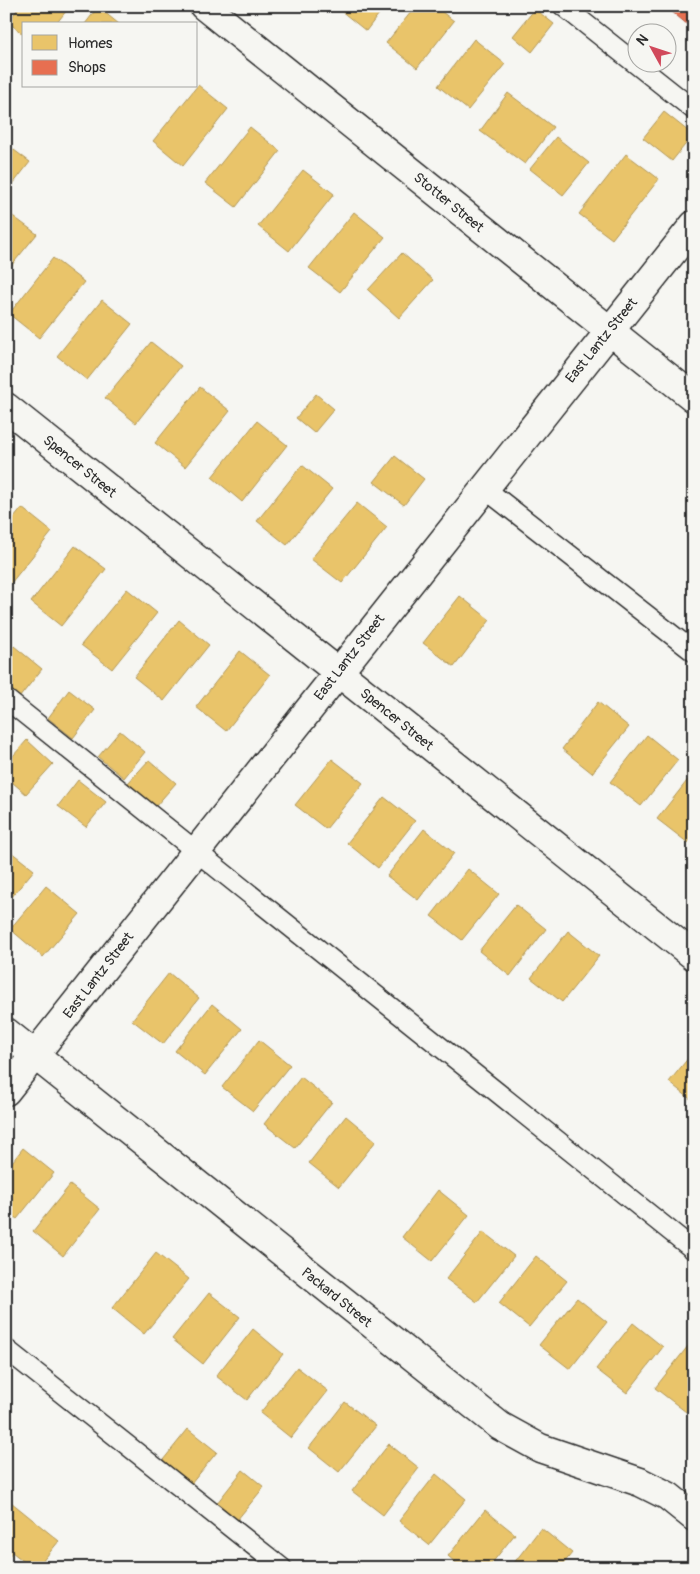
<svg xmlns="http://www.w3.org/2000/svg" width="700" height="1574" viewBox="0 0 700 1574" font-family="Pangolin,sans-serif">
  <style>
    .homes { fill: #e9c46a; stroke: #b09657 }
    .shops { fill: #e76f51; stroke: #af5b46 }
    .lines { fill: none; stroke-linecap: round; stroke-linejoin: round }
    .lane-casing { stroke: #2b2b2b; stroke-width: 22 }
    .street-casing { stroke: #2b2b2b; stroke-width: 31 }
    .lane { stroke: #f6f6f2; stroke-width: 19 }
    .street { stroke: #f6f6f2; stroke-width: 28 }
    .labels { text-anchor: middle; stroke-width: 5; stroke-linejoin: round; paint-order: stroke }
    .street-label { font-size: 14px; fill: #2b2b2b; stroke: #f6f6f2 }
  </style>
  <rect width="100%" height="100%" fill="#f6f6f2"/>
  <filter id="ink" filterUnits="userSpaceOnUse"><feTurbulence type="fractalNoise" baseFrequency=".02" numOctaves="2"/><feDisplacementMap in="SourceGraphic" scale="10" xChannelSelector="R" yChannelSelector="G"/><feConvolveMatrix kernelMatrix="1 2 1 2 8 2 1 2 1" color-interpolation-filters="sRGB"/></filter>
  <g filter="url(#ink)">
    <g class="homes">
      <path d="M 20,6 L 70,6 L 56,24 L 24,24 L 24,35 L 8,22 Z"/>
      <path d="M 335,6 L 385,6 L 366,31 Z"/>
      <path d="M 416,6 L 434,6 L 454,21 L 417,68 L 386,43 Z"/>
      <path d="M 98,7 L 119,24 L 85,24 Z"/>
      <path d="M 535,9 L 554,24 L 532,52 L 513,36 Z"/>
      <path d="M 474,39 L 505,64 L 468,110 L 438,86 Z"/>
      <path d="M 198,85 L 228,109 L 183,166 L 153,141 Z"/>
      <path d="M 508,93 L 553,127 L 525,164 L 480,131 Z"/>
      <path d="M 664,112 L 693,135 L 672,161 L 643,138 Z"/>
      <path d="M 250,127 L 280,151 L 236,207 L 205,183 Z"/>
      <path d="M 556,137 L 589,163 L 563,195 L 530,169 Z"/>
      <path d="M 6,144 L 30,162 L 6,193 Z"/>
      <path d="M 626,154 L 659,179 L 612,239 L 579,214 Z"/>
      <path d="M 303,170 L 334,194 L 289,251 L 258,226 Z"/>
      <path d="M 6,211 L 37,234 L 6,272 Z"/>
      <path d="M 354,212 L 385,237 L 340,292 L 309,268 Z"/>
      <path d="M 402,253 L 433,280 L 399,318 L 368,290 Z"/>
      <path d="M 53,258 L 84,282 L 39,338 L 9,314 Z"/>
      <path d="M 102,300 L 132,324 L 87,380 L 57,356 Z"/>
      <path d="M 151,342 L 181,366 L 136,423 L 105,398 Z"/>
      <path d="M 200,387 L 230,411 L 185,467 L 155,443 Z"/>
      <path d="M 316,394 L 334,409 L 314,433 L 296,418 Z"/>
      <path d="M 257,421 L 287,445 L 242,502 L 212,477 Z"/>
      <path d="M 395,456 L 424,479 L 404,505 L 374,482 Z"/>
      <path d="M 302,465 L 332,489 L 287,545 L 257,521 Z"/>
      <path d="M 357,503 L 387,527 L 342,583 L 311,559 Z"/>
      <path d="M 22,508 L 52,532 L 7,588 L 6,528 Z"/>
      <path d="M 75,546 L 106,569 L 61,626 L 31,602 Z"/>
      <path d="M 127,589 L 157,613 L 112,669 L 81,645 Z"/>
      <path d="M 460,596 L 490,620 L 454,667 L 423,643 Z"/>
      <path d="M 179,620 L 209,645 L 164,701 L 134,677 Z"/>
      <path d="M 14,646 L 42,669 L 19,698 L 6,688 L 6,655 Z"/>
      <path d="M 240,651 L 270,675 L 226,731 L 196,707 Z"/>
      <path d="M 69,690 L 95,710 L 73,738 L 48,718 Z"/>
      <path d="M 598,702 L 629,727 L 592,773 L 562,749 Z"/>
      <path d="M 120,731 L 145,752 L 124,778 L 98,757 Z"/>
      <path d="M 647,735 L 678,760 L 641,806 L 610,782 Z"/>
      <path d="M 27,740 L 53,764 L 26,794 L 6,777 L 6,764 Z"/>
      <path d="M 332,759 L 363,783 L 326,829 L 295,805 Z"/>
      <path d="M 149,760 L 176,783 L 155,807 L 128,783 Z"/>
      <path d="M 694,772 L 694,835 L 688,843 L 657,819 Z"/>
      <path d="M 78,780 L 106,802 L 86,827 L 58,806 Z"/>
      <path d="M 384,797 L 415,821 L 378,868 L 347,843 Z"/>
      <path d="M 424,829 L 454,853 L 418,900 L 387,876 Z"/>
      <path d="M 6,848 L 34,870 L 6,904 Z"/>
      <path d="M 468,869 L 499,894 L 462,940 L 431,916 Z"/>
      <path d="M 46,886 L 80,914 L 43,957 L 10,929 Z"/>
      <path d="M 516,905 L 546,929 L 510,976 L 479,951 Z"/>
      <path d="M 568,931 L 599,956 L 562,1002 L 531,978 Z"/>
      <path d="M 169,973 L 199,998 L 163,1044 L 132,1020 Z"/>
      <path d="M 212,1004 L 242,1029 L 205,1075 L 175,1051 Z"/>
      <path d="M 259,1040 L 290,1065 L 253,1111 L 222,1087 Z"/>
      <path d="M 694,1051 L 694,1102 L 669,1082 Z"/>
      <path d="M 301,1077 L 332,1102 L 295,1148 L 264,1124 Z"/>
      <path d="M 346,1116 L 376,1141 L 339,1187 L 309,1163 Z"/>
      <path d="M 23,1148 L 54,1173 L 17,1219 L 6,1211 L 6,1170 Z"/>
      <path d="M 70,1185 L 100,1209 L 63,1256 L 33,1231 Z"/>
      <path d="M 438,1190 L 469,1215 L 432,1261 L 402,1237 Z"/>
      <path d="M 483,1232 L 514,1256 L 477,1302 L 446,1279 Z"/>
      <path d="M 156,1253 L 189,1279 L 144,1334 L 112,1308 Z"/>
      <path d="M 536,1256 L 567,1281 L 529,1327 L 499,1303 Z"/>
      <path d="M 209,1293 L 240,1317 L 203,1364 L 172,1339 Z"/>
      <path d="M 577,1298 L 607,1322 L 570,1369 L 539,1345 Z"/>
      <path d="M 633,1323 L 663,1347 L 627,1393 L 596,1369 Z"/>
      <path d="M 253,1329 L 283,1354 L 247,1400 L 216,1376 Z"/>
      <path d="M 692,1341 L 694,1402 L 686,1412 L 655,1388 Z"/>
      <path d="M 297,1367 L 328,1391 L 291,1438 L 260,1413 Z"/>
      <path d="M 345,1402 L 376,1426 L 339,1472 L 309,1448 Z"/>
      <path d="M 188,1429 L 217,1452 L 191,1484 L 163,1460 Z"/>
      <path d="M 389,1444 L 419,1468 L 383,1515 L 352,1491 Z"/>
      <path d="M 243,1470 L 264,1487 L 237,1520 L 217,1503 Z"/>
      <path d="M 436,1474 L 466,1499 L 429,1545 L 399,1521 Z"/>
      <path d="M 6,1498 L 59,1541 L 37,1568 L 32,1568 L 12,1552 L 6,1560 Z"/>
      <path d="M 485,1510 L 515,1534 L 488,1568 L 462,1568 L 448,1556 Z"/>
      <path d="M 541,1528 L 572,1553 L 560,1568 L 510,1568 Z"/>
      <path d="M 613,1562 L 621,1568 L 608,1568 Z"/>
    </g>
    <path class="shops" d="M 665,6 L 694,6 L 694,30 Z"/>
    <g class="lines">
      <defs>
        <g id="lane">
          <path d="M 563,6 L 694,110"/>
          <path d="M 484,488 L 694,652"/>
          <path d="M 6,699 L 694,1250"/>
          <path d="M 6,1349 L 282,1568"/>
        </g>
        <g id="street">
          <path d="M 204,6 L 694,398"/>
          <path d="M 6,407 L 694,956"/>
          <path d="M 6,1032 L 500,1426 L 540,1448 L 640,1482 L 668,1496 L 694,1517"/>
          <path d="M 6,1091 L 694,225"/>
        </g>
      </defs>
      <use href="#lane" class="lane-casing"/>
      <use href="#street" class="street-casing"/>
      <use href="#lane" class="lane"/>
      <use href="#street" class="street"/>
    </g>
  </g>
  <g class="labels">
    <g class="street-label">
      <text transform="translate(449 202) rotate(39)" y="5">Stotter Street</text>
      <text transform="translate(601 340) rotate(-51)" y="5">East Lantz Street</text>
      <text transform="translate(80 466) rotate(39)" y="5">Spencer Street</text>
      <text transform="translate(349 657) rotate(-52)" y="5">East Lantz Street</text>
      <text transform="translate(397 719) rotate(39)" y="5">Spencer Street</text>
      <text transform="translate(98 975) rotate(-52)" y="5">East Lantz Street</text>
      <text transform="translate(337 1297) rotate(39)" y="5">Packard Street</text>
    </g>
  </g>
  <rect width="700" height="1574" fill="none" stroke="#f6f6f2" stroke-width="25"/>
  <rect x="12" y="12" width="675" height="1549" fill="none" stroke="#2b2b2b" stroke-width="2" filter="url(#ink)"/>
  <rect x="22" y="22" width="175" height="65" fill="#f6f6f2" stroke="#a5a5a2"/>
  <rect x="32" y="35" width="25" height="15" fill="#e9c46a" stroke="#a5a5a2"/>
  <text x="68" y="48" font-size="15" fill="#2b2b2b">Homes</text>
  <rect x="32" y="60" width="25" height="15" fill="#e76f51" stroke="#a5a5a2"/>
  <text x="68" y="72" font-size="15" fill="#2b2b2b">Shops</text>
  <g transform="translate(652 48) rotate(310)"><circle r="24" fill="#f6f6f2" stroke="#a5a5a2"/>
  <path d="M0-4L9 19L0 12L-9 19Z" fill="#d1495b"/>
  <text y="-8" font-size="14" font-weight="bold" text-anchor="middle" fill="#2b2b2b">N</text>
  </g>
</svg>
